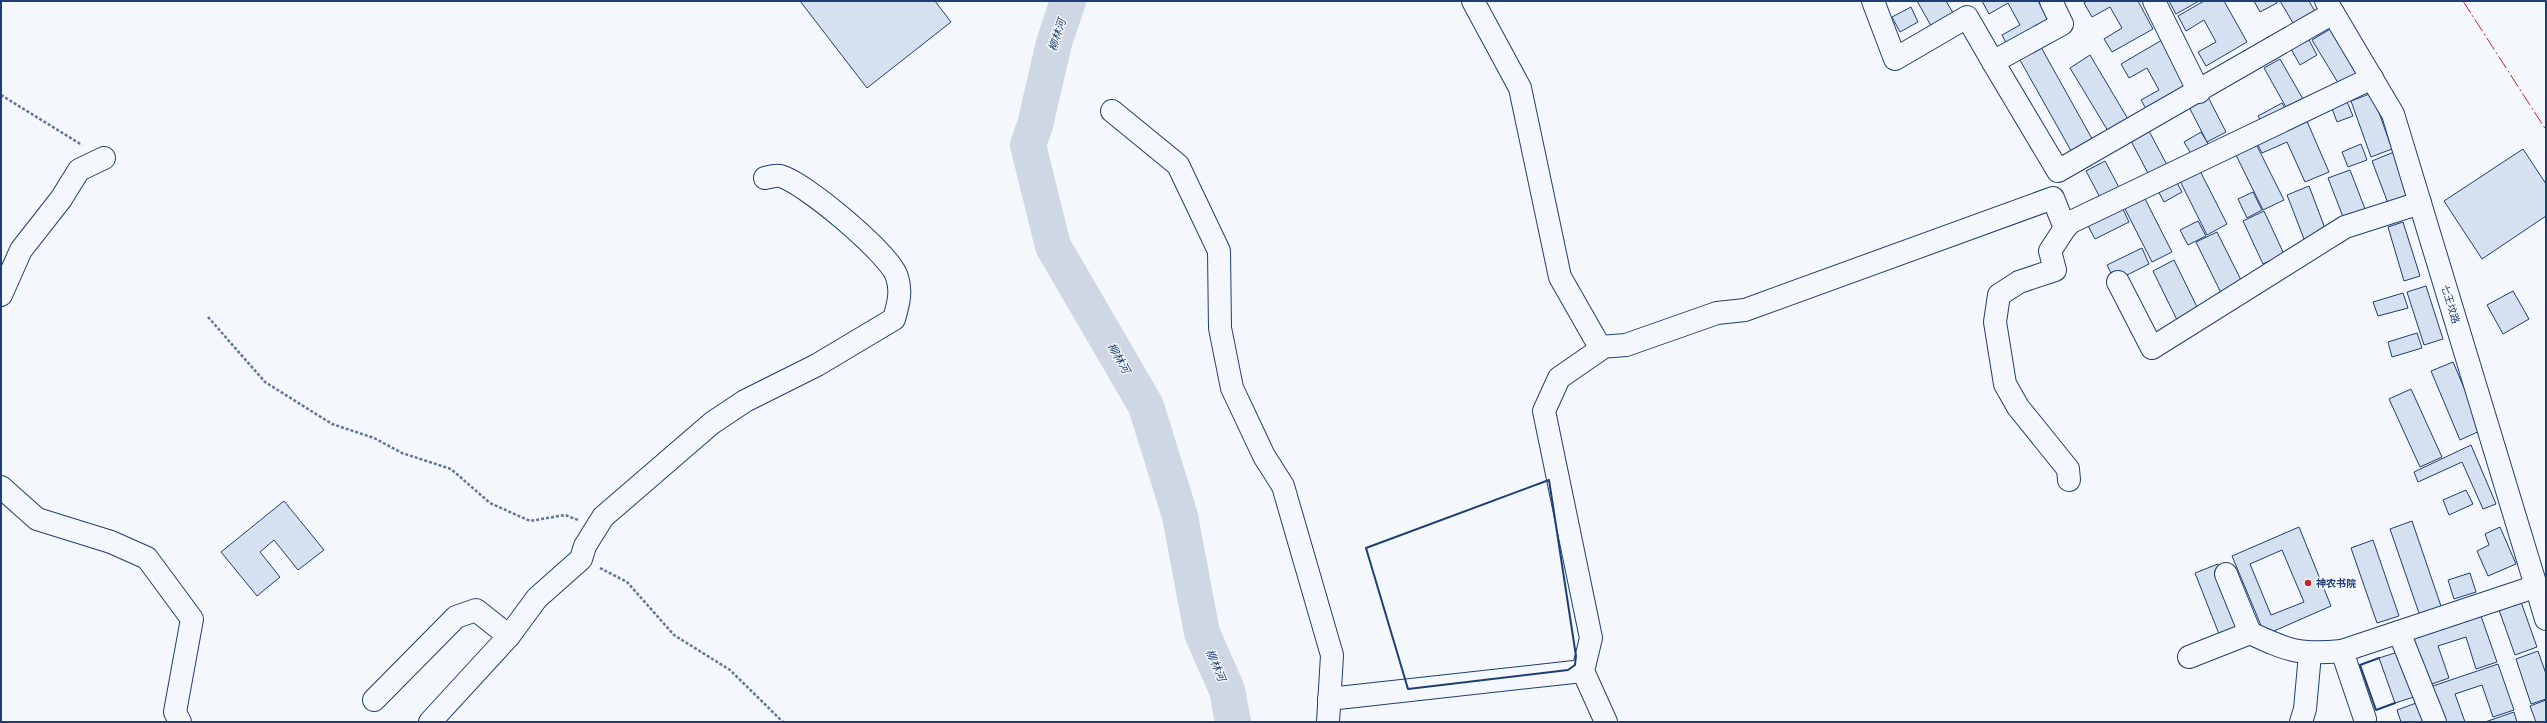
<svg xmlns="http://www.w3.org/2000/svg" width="2547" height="723" viewBox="0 0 2547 723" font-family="'IBM Plex Sans','Noto Sans SC',sans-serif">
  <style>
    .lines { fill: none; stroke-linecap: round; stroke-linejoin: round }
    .river { stroke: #cfd7e4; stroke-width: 36 }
    .building { fill: #d5e0f0; stroke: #1d3f73; fill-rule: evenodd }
    .minor-casing { stroke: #1d3f73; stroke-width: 24 }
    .path { stroke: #5e769c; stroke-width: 2.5; stroke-dasharray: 3 2; stroke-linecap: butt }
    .minor { stroke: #f4f7fb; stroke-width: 22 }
    .wall { stroke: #1d3f73; stroke-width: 2 }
    .power { stroke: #c62828; stroke-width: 1; stroke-dasharray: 14 3 2 3; stroke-linecap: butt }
    .poi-dot { fill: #c62828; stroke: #f4f7fb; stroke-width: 1.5 }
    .labels { text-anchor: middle; stroke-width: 3; stroke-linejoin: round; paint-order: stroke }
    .street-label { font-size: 10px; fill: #1d3f73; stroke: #f4f7fb }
    .poi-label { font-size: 10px; font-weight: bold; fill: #1d3f73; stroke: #f4f7fb; text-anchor: start }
    .water-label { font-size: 11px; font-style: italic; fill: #1d3f73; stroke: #f4f7fb }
  </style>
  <rect width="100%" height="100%" fill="#f4f7fb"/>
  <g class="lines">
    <path class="river" d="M 1068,1 L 1054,43 L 1035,125 L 1028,145 L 1053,246 L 1146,406 L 1180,516 L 1202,633 L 1227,690 L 1233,722"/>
  </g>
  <g class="building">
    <path d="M 800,1 L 935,1 L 951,22 L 867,88 Z"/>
    <path d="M 1917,1 L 1946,1 L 1956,18 L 1934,31 Z"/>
    <path d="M 1982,1 L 2038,1 L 2051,25 L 2009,49 L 2002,35 L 2020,25 L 2008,3 L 1989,14 Z"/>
    <path d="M 2087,1 L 2138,1 L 2153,29 L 2112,52 L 2104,39 L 2122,28 L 2110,7 L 2092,17 L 2084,3 Z"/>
    <path d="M 2169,1 L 2199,1 L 2176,14 Z"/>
    <path d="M 2204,1 L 2224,1 L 2247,42 L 2206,66 L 2198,52 L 2216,42 L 2204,20 L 2186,31 L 2178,16 Z"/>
    <path d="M 2254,1 L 2276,1 L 2277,3 L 2260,12 Z"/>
    <path d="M 2280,1 L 2309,1 L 2317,15 L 2296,28 Z"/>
    <path d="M 1911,7 L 1918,22 L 1900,32 L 1892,17 Z"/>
    <path d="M 2332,28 L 2363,79 L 2343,91 L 2312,40 Z"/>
    <path d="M 2037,40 L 2095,144 L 2074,156 L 2016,53 Z"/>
    <path d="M 2162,40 L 2191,90 L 2149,114 L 2141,100 L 2159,90 L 2147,68 L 2129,78 L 2121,64 Z"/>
    <path d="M 2309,40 L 2317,55 L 2300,65 L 2291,49 Z"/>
    <path d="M 2090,55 L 2128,119 L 2108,131 L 2070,68 Z"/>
    <path d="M 2280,59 L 2307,106 L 2291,116 L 2264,68 Z"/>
    <path d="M 2372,93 L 2392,149 L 2371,157 L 2351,101 Z"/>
    <path d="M 2208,97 L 2226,132 L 2207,142 L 2189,107 Z"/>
    <path d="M 2345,97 L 2353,116 L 2337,122 L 2330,103 Z"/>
    <path d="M 2282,103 L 2288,114 L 2265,128 L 2258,116 Z"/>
    <path d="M 2306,119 L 2329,172 L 2305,182 L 2287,142 L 2262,153 L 2256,141 Z"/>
    <path d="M 2149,131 L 2167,165 L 2149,175 L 2131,141 Z"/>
    <path d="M 2201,132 L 2210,147 L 2193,157 L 2184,142 Z"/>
    <path d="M 2255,142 L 2284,200 L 2263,210 L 2235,153 Z"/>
    <path d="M 2361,144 L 2367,160 L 2348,167 L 2342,152 Z"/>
    <path d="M 2523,149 L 2546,184 L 2546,216 L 2482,259 L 2444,201 Z"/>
    <path d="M 2394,152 L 2411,197 L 2389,206 L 2372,161 Z"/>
    <path d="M 2105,161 L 2123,195 L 2104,205 L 2086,171 Z"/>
    <path d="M 2197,165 L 2227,224 L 2207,235 L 2177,175 Z"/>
    <path d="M 2350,170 L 2367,214 L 2345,222 L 2328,178 Z"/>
    <path d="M 2174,177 L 2182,192 L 2164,202 L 2156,187 Z"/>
    <path d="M 2309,186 L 2326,231 L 2304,239 L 2287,195 Z"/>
    <path d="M 2253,192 L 2262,210 L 2247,218 L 2238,199 Z"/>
    <path d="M 2142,193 L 2172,252 L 2152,262 L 2122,203 Z"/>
    <path d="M 2122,207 L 2129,222 L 2095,239 L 2087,224 Z"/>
    <path d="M 2264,211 L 2284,254 L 2263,264 L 2243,221 Z"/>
    <path d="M 2198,221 L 2206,236 L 2188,245 L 2180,230 Z"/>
    <path d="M 2403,222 L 2420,276 L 2404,281 L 2388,227 Z"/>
    <path d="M 2217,232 L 2243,284 L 2222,295 L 2196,242 Z"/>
    <path d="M 2142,248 L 2149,264 L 2115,281 L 2107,265 Z"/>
    <path d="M 2174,260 L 2200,313 L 2179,324 L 2153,271 Z"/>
    <path d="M 2426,286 L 2443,339 L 2424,345 L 2407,292 Z"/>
    <path d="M 2513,291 L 2529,319 L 2503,334 L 2487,305 Z"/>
    <path d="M 2403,293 L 2408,308 L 2378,316 L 2373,302 Z"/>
    <path d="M 2417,333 L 2422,348 L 2392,357 L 2388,342 Z"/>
    <path d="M 2453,362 L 2482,430 L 2460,440 L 2431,371 Z"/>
    <path d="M 2411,389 L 2442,457 L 2420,467 L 2389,399 Z"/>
    <path d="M 2471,445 L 2496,504 L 2483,509 L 2462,462 L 2418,482 L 2414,472 Z"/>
    <path d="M 2466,490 L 2473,504 L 2449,515 L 2443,500 Z"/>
    <path d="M 284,501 L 324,550 L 298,570 L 274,540 L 260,552 L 280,577 L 257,596 L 221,552 Z"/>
    <path d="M 2412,521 L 2442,609 L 2420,616 L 2390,529 Z"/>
    <path d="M 2299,527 L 2331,606 L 2265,635 L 2232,556 ZM 2282,550 L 2304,602 L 2271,615 L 2250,564 Z"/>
    <path d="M 2500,527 L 2516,564 L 2488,576 L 2477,551 L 2489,545 L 2485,534 Z"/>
    <path d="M 2373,540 L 2399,616 L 2377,623 L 2351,548 Z"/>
    <path d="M 2218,564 L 2242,625 L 2219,634 L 2195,573 Z"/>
    <path d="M 2470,573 L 2476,592 L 2454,599 L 2448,580 Z"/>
    <path d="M 2521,602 L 2537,647 L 2515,655 L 2499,610 Z"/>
    <path d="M 2481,616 L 2497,662 L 2476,669 L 2466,637 L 2438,646 L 2449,678 L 2429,685 L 2413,639 Z"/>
    <path d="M 2401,651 L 2417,696 L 2395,703 L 2379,658 Z"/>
    <path d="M 2538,651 L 2546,674 L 2546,699 L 2531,704 L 2516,659 Z"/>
    <path d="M 2498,664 L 2514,710 L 2493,717 L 2482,685 L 2455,694 L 2465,722 L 2442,722 L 2430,687 Z"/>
    <path d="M 2546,700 L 2546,722 L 2536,722 L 2530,706 Z"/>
    <path d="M 2419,702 L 2426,722 L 2401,722 L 2397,710 Z"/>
    <path d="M 2514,712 L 2517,722 L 2485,722 Z"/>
  </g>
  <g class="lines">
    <defs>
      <g id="minor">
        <path d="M 1473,1 L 1520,88 L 1560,277 L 1601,349 L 1559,378 L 1544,411 L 1591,638 L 1583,671 L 1606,722"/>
        <path d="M 1873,1 L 1895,59 L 1967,17 L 1993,62"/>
        <path d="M 2051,1 L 2062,24 L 1993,62 L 2058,171 L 2333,13"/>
        <path d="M 2154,1 L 2199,92"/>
        <path d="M 2326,1 L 2393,114 L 2546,619"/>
        <path d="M 1112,111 L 1178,165 L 1219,251 L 1220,328 L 1232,388 L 1264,456 L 1283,486 L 1332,655 L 1328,722"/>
        <path d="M 2065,228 L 2071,222 L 2372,78"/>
        <path d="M 2118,282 L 2152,348 L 2345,227 L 2420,203"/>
        <path d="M 1,295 L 21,250 L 61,199 L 79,170 L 104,158"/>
        <path d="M 1600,347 L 1626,345 L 1717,313 L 1745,310 L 2053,198 L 2065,228 L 2050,251 L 2055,270 L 2019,282 L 1999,295 L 1995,322 L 2005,384 L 2018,407 L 2068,469 L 2069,480"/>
        <path d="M 1,487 L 37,519 L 111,542 L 147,558 L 192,619 L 175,712 L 180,722"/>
        <path d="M 2226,574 L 2250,633"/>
        <path d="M 2399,632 L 2435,722"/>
        <path d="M 2189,657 L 2250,633 C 2289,651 2298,655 2342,651"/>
        <path d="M 1329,699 L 1583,671"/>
        <path d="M 374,700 L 456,617 L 476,610 L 509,636"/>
        <path d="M 2365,719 L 2342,651 L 2537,586"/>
        <path d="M 430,722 L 509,636 L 537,598 L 581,559 L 585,546 L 603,517 L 712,423 L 745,401 L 817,365 L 894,319 C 898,305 902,292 897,277 C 891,255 803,181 780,176 C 776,175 769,177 765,178"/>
        <path d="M 2301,722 L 2305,709 L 2310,654"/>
      </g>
    </defs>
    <use href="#minor" class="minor-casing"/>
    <g class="path">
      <path d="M 1,95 L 82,145"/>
      <path d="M 208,317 L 265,382 L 332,424 L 374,438 L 402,453 L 451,469 L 490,503 L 530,521 L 565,515 L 578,520"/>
      <path d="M 600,568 L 627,582 L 674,635 L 730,670 L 783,722"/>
    </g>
    <use href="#minor" class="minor"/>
    <g class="wall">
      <path d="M 1549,480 L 1576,656 L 1575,665 L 1568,670 L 1408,689 L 1366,548 Z"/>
      <path d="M 2379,658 L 2360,665 L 2376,710 L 2395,703"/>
    </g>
    <path class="power" d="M 2463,1 L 2546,130"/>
  </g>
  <circle class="poi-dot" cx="2308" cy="583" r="4"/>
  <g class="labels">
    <g class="street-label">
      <text transform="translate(2451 304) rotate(73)" y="4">七王坟路</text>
    </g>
    <g class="poi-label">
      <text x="2316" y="587">神农书院</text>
    </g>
    <g class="water-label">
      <text transform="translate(1057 35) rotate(-72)" y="4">柳林河</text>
      <text transform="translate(1119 358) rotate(60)" y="4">柳林河</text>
      <text transform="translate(1216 665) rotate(67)" y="4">柳林河</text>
    </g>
  </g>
  <rect width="2547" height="723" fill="none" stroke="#1d3f73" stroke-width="4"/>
</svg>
